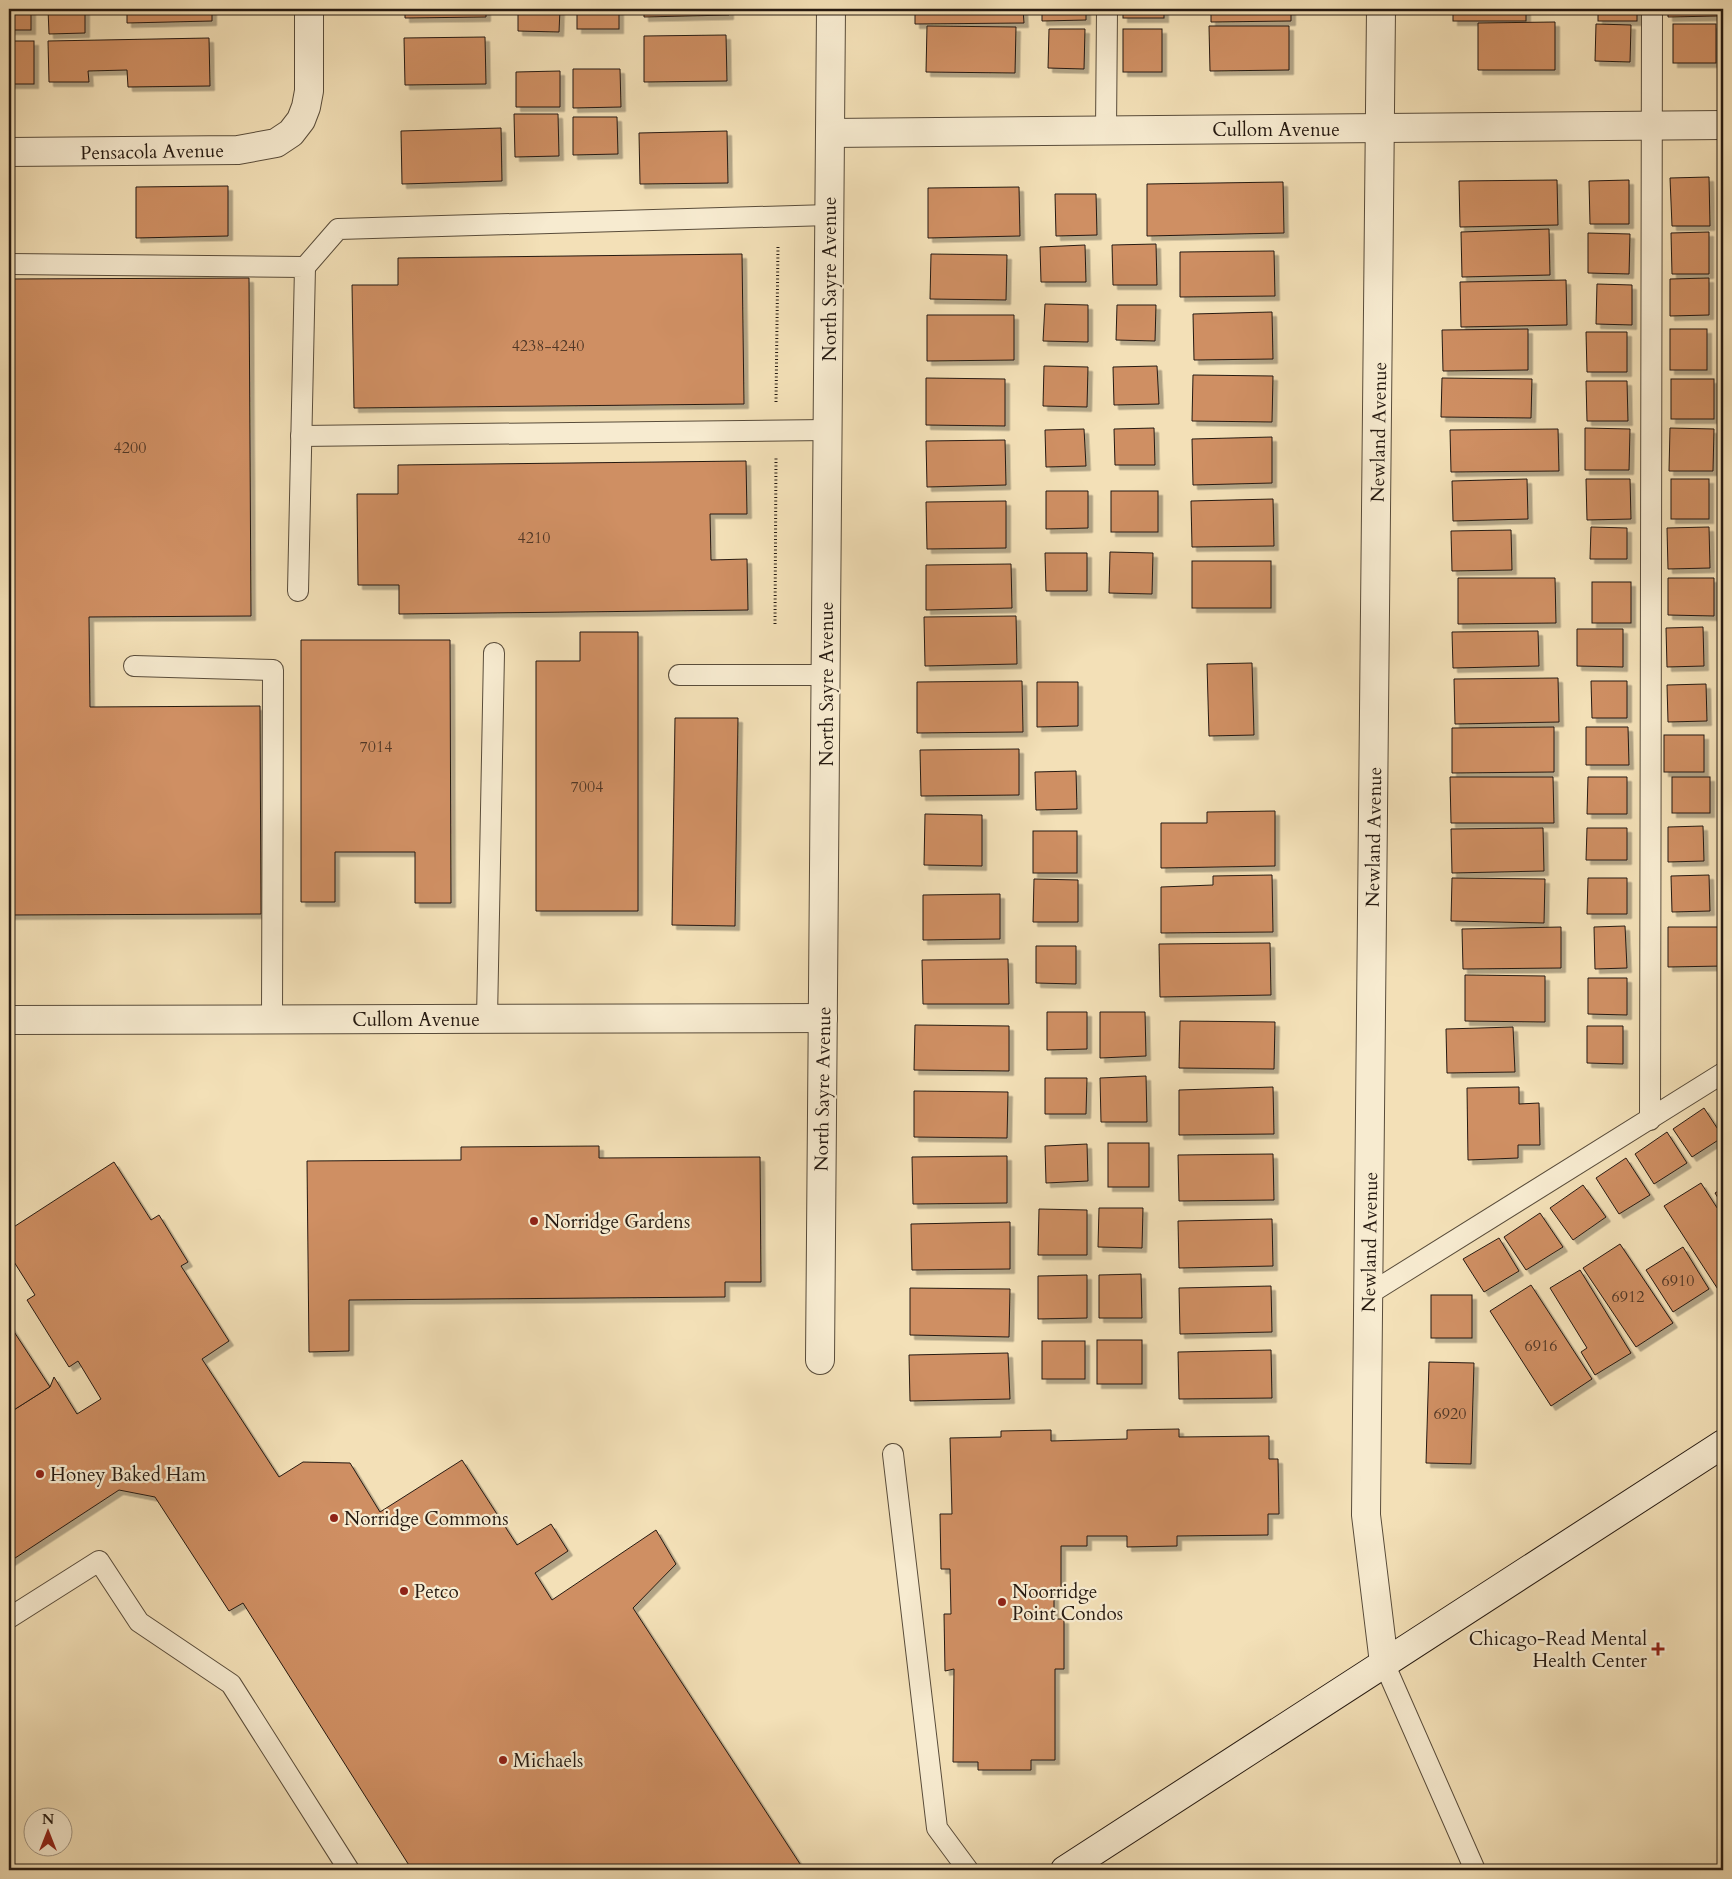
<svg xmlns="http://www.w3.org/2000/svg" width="1732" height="1879" viewBox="0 0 1732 1879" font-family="Cardo,serif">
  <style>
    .building { fill: #cf8f63; stroke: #261a11; filter: url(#shadow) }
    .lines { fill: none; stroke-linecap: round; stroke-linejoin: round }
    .service-casing { stroke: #594c3a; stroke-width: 22 }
    .minor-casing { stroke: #594c3a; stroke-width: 30 }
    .secondary-casing { stroke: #261a11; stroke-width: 30 }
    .path { stroke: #261a11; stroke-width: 3; stroke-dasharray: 1 2.5; stroke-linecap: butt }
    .service { stroke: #f7ebd0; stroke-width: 20 }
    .minor { stroke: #f7ebd0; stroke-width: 28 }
    .secondary { stroke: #f7ebd0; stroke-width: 28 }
    .poi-dot { fill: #8f2418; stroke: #f7ebd0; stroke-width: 2 }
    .labels { text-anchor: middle; stroke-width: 4.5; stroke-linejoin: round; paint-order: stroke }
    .number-label { font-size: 16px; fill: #503726 }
    .street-label { font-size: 19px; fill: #261a11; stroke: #f7ebd0 }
    .poi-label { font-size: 19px; fill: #261a11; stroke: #f7ebd0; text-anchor: start }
  </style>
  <defs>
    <filter id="shadow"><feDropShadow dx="4.5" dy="4.5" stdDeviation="0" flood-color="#0004"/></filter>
  </defs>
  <rect width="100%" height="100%" fill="#f3e0b7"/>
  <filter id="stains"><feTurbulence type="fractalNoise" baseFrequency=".004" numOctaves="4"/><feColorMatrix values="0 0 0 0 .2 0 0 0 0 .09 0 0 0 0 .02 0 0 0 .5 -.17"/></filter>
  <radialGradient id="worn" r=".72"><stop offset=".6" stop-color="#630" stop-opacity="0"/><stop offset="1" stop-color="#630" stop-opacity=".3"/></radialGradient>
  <g class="building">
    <rect x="9" y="9" width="22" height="21"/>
    <path d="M 48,9 L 85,9 L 85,33 L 49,34 Z"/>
    <path d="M 127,9 L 212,9 L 212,21 L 127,23 Z"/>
    <path d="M 405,9 L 486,9 L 486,17 L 405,18 Z"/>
    <path d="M 518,9 L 560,9 L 559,32 L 518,31 Z"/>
    <rect x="577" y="9" width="42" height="20"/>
    <path d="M 644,9 L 729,9 L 729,15 L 644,17 Z"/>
    <path d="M 915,9 L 1023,9 L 1024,23 L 915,24 Z"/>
    <path d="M 1042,9 L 1086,9 L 1086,20 L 1042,21 Z"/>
    <rect x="1123" y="9" width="41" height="9"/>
    <path d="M 1211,9 L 1291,9 L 1291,21 L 1211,22 Z"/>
    <rect x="1453" y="9" width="73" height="12"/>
    <rect x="1598" y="9" width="39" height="12"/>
    <path d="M 1668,9 L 1717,9 L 1718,16 L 1668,17 Z"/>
    <path d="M 1555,22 L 1555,70 L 1478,70 L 1478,23 Z"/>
    <path d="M 1596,24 L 1631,25 L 1630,62 L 1595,61 Z"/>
    <rect x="1673" y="24" width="43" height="39"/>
    <path d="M 927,26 L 1016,27 L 1015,73 L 926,72 Z"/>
    <path d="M 1209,26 L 1289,26 L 1289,70 L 1210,71 Z"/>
    <path d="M 1049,29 L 1085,29 L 1084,69 L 1048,68 Z"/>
    <rect x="1123" y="29" width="39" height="43"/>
    <path d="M 726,35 L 727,81 L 644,82 L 644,36 Z"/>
    <path d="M 485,37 L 486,84 L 405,85 L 404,38 Z"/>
    <path d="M 209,38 L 210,86 L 128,87 L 127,70 L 88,71 L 89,82 L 49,82 L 48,41 Z"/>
    <rect x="9" y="41" width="25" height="43"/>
    <path d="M 573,69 L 620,69 L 621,107 L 573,108 Z"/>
    <path d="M 560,71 L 560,107 L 516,107 L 516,72 Z"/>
    <path d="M 514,114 L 558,114 L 559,156 L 515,157 Z"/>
    <path d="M 573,117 L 617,117 L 618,154 L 573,155 Z"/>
    <path d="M 501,128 L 502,181 L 402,184 L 401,131 Z"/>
    <path d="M 727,131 L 728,183 L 640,184 L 639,133 Z"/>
    <path d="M 1709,177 L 1710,226 L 1672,226 L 1670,178 Z"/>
    <path d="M 1557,180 L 1558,225 L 1460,227 L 1459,181 Z"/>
    <path d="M 1629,180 L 1629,224 L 1590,224 L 1589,181 Z"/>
    <path d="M 1283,182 L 1284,233 L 1147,236 L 1147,184 Z"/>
    <path d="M 228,186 L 228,236 L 136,238 L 136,187 Z"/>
    <path d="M 1019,187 L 1020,236 L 928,238 L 928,188 Z"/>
    <path d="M 1055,194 L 1096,194 L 1097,235 L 1056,236 Z"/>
    <path d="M 1549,229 L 1550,275 L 1462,277 L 1461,232 Z"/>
    <path d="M 1709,232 L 1709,274 L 1672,274 L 1671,233 Z"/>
    <path d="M 1588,233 L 1630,234 L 1629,274 L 1588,273 Z"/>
    <path d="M 1156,244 L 1157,285 L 1113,285 L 1112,245 Z"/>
    <path d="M 1085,245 L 1086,282 L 1041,282 L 1040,247 Z"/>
    <path d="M 1274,251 L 1275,296 L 1180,297 L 1180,252 Z"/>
    <path d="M 742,254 L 744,404 L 354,408 L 352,285 L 398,285 L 398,258 Z"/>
    <path d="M 931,254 L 1007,255 L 1006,300 L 930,299 Z"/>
    <path d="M 249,278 L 251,616 L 89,617 L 90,707 L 260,706 L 261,914 L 9,915 L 9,279 Z"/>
    <path d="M 1709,278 L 1709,315 L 1670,316 L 1670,279 Z"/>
    <path d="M 1566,280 L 1567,325 L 1461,327 L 1460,282 Z"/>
    <path d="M 1597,284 L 1632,285 L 1632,325 L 1596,324 Z"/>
    <path d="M 1045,304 L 1088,305 L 1088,342 L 1043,341 Z"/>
    <path d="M 1117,305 L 1156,305 L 1155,341 L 1116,340 Z"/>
    <path d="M 1272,312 L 1273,359 L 1194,360 L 1193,314 Z"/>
    <path d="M 927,315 L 1014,315 L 1014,360 L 927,361 Z"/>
    <path d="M 1528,329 L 1528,370 L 1443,371 L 1442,330 Z"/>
    <rect x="1670" y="329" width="37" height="41"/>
    <path d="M 1586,332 L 1627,332 L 1627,372 L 1587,372 Z"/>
    <path d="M 1044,366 L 1088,367 L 1087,407 L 1043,406 Z"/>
    <path d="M 1157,366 L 1159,404 L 1114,405 L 1113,367 Z"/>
    <path d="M 1193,375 L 1273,376 L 1272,422 L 1192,421 Z"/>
    <path d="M 926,378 L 1005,379 L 1005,426 L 926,425 Z"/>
    <path d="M 1442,378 L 1532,379 L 1531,418 L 1441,417 Z"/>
    <rect x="1671" y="379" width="43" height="40"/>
    <path d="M 1586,381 L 1627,381 L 1628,421 L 1587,421 Z"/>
    <path d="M 1154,428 L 1155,465 L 1115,465 L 1114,429 Z"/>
    <path d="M 1585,428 L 1630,429 L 1629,470 L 1585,470 Z"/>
    <path d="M 1670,428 L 1714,429 L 1713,471 L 1669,471 Z"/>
    <path d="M 1084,429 L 1086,466 L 1046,467 L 1045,430 Z"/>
    <path d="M 1558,429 L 1559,471 L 1451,472 L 1450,430 Z"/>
    <path d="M 1272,437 L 1272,483 L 1193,485 L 1192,439 Z"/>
    <path d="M 1005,440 L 1006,485 L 927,487 L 926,441 Z"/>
    <path d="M 746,461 L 747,514 L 710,514 L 711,560 L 747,559 L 748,610 L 399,614 L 399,585 L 358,585 L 357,494 L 398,494 L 398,465 Z"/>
    <path d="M 1527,479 L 1528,519 L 1453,521 L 1452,481 Z"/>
    <path d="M 1586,479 L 1630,479 L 1631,519 L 1587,520 Z"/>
    <rect x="1671" y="479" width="38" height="40"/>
    <path d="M 1046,491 L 1088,491 L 1088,528 L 1046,529 Z"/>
    <rect x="1111" y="491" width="47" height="41"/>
    <path d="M 1273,499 L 1274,546 L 1192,547 L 1191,501 Z"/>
    <path d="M 1006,501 L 1006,548 L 927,549 L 926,502 Z"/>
    <path d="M 1591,527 L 1627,528 L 1627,559 L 1590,559 Z"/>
    <path d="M 1709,527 L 1710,568 L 1668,569 L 1667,528 Z"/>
    <path d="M 1511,530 L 1512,570 L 1452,571 L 1451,531 Z"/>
    <path d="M 1110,552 L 1153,553 L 1152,594 L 1109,593 Z"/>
    <path d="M 1045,553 L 1087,553 L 1087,591 L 1046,591 Z"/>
    <rect x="1192" y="561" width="79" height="47"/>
    <path d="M 1011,564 L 1012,608 L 926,610 L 926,565 Z"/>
    <path d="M 1458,578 L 1555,578 L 1556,623 L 1458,624 Z"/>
    <path d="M 1668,578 L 1714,578 L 1714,616 L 1668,615 Z"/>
    <rect x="1592" y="582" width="39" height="41"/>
    <path d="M 1016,616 L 1017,664 L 925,666 L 924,617 Z"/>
    <path d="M 1703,627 L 1704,666 L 1667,667 L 1666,628 Z"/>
    <path d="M 1577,629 L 1623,629 L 1623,667 L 1577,666 Z"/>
    <path d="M 1538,631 L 1539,666 L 1453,668 L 1452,632 Z"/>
    <path d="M 580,632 L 638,632 L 638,911 L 536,911 L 536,661 L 580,661 Z"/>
    <path d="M 301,640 L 450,640 L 451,903 L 415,903 L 415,852 L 335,852 L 335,902 L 301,902 Z"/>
    <path d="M 1252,663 L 1254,735 L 1209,736 L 1207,664 Z"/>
    <path d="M 1558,678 L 1559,722 L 1455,724 L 1454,679 Z"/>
    <path d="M 1022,681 L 1023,732 L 917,733 L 917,682 Z"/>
    <path d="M 1591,681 L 1627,681 L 1627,718 L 1592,718 Z"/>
    <path d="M 1037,682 L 1078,682 L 1078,726 L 1037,727 Z"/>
    <path d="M 1706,684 L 1707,721 L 1668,722 L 1667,685 Z"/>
    <path d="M 675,718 L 738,718 L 735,926 L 672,925 Z"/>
    <path d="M 1554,727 L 1554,772 L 1452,773 L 1452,728 Z"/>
    <path d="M 1586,727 L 1628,727 L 1629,765 L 1586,765 Z"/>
    <rect x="1664" y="735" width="40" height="37"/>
    <path d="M 1019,749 L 1019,795 L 921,796 L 920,750 Z"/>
    <path d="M 1076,771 L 1077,809 L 1036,810 L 1035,772 Z"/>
    <path d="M 1450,777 L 1553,777 L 1554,823 L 1451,823 Z"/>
    <path d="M 1588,777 L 1627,777 L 1627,814 L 1587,814 Z"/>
    <rect x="1672" y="777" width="38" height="36"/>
    <path d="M 1275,811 L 1275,866 L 1161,868 L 1161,823 L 1207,823 L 1207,812 Z"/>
    <path d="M 925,814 L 982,815 L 982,866 L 924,865 Z"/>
    <path d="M 1703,826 L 1704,861 L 1668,862 L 1668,827 Z"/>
    <path d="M 1543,828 L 1544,871 L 1452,873 L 1451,829 Z"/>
    <path d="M 1587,828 L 1627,828 L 1627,860 L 1586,860 Z"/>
    <rect x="1033" y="831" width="44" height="42"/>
    <path d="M 1272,875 L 1273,932 L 1161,933 L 1161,887 L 1213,885 L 1213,876 Z"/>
    <path d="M 1709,875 L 1710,911 L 1672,912 L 1671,876 Z"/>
    <path d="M 1452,878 L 1545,879 L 1544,923 L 1451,921 Z"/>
    <path d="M 1588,878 L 1627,878 L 1627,914 L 1587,914 Z"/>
    <path d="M 1034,879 L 1078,880 L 1078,922 L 1033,922 Z"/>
    <path d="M 1000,894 L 1000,939 L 923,940 L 923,895 Z"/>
    <path d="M 1625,926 L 1627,968 L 1595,969 L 1594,927 Z"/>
    <path d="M 1561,927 L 1561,968 L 1463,969 L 1462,929 Z"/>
    <path d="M 1668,927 L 1723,927 L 1723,966 L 1668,967 Z"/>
    <path d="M 1270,943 L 1271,995 L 1160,997 L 1159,944 Z"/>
    <path d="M 1036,946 L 1076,946 L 1076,984 L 1036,983 Z"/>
    <path d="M 1008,959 L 1009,1004 L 923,1004 L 922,960 Z"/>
    <path d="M 1465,975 L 1545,976 L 1545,1022 L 1465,1021 Z"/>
    <path d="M 1588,978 L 1627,978 L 1627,1015 L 1588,1014 Z"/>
    <path d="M 1047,1012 L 1087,1012 L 1087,1049 L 1047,1050 Z"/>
    <path d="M 1100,1012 L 1145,1012 L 1146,1056 L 1100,1058 Z"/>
    <path d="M 1180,1021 L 1275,1022 L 1274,1069 L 1179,1068 Z"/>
    <path d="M 915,1025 L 1009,1026 L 1009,1071 L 914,1070 Z"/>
    <path d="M 1587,1026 L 1623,1026 L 1623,1064 L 1587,1063 Z"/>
    <path d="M 1513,1027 L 1515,1072 L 1447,1073 L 1446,1029 Z"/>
    <path d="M 1146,1076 L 1147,1122 L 1101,1122 L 1100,1078 Z"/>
    <path d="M 1045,1078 L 1087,1078 L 1086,1114 L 1045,1114 Z"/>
    <path d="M 1273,1087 L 1274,1134 L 1179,1135 L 1179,1090 Z"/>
    <path d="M 1519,1087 L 1519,1104 L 1539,1103 L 1540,1145 L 1518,1145 L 1518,1158 L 1468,1160 L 1467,1088 Z"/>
    <path d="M 914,1091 L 1008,1092 L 1007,1138 L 914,1137 Z"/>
    <path d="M 1704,1108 L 1723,1137 L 1692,1157 L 1673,1129 Z"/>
    <path d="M 1667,1132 L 1687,1163 L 1654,1184 L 1635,1154 Z"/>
    <rect x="1108" y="1143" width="41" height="44"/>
    <path d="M 1087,1144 L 1088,1181 L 1046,1183 L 1045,1146 Z"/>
    <path d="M 599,1146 L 599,1158 L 760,1157 L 761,1282 L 725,1282 L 725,1297 L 349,1300 L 349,1351 L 309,1352 L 307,1161 L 461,1160 L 461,1147 Z"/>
    <path d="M 1273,1154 L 1274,1200 L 1179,1201 L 1178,1155 Z"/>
    <path d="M 1007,1156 L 1007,1203 L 913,1204 L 912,1157 Z"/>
    <path d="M 1626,1158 L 1650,1195 L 1619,1214 L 1596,1178 Z"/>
    <path d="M 114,1162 L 151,1220 L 159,1215 L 188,1262 L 181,1266 L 229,1341 L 202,1359 L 279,1477 L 303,1462 L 350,1463 L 380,1512 L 462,1460 L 517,1545 L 551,1524 L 568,1551 L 535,1573 L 552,1600 L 656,1530 L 676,1564 L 633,1608 L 804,1870 L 412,1870 L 243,1603 L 229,1611 L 155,1497 L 119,1490 L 9,1562 L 9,1413 L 50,1387 L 54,1377 L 77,1414 L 101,1399 L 78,1361 L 69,1367 L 27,1300 L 35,1295 L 9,1254 L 9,1230 Z"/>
    <path d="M 1701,1183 L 1723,1217 L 1723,1292 L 1721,1294 L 1664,1206 Z"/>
    <path d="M 1583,1185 L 1606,1217 L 1573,1240 L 1550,1208 Z"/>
    <path d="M 1723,1188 L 1723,1206 L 1715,1193 Z"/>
    <path d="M 1099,1208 L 1143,1208 L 1142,1248 L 1098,1247 Z"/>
    <path d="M 1039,1209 L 1087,1210 L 1087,1255 L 1038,1255 Z"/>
    <path d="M 1540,1213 L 1563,1247 L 1526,1270 L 1504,1237 Z"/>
    <path d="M 1272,1219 L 1273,1266 L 1179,1268 L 1178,1221 Z"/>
    <path d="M 1010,1222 L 1010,1269 L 912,1270 L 911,1224 Z"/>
    <path d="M 1499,1238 L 1519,1271 L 1484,1292 L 1463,1259 Z"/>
    <path d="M 1620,1244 L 1673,1323 L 1636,1347 L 1583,1268 Z"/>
    <path d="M 1683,1247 L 1709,1289 L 1673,1312 L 1646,1270 Z"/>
    <path d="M 1580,1270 L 1631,1353 L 1595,1375 L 1581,1352 L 1587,1348 L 1550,1288 Z"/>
    <path d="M 1141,1274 L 1142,1318 L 1099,1318 L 1099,1275 Z"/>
    <path d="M 1087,1275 L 1087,1318 L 1038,1319 L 1038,1276 Z"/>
    <path d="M 1531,1285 L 1592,1379 L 1551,1406 L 1490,1311 Z"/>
    <path d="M 1271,1286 L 1272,1332 L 1180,1334 L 1179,1288 Z"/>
    <path d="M 910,1288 L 1010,1289 L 1009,1337 L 910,1335 Z"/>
    <rect x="1431" y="1295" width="41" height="43"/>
    <path d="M 9,1324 L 50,1387 L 9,1413 Z"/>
    <rect x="1097" y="1340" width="45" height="44"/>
    <rect x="1042" y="1341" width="43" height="38"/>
    <path d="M 1271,1350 L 1272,1398 L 1179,1399 L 1178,1352 Z"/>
    <path d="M 1008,1353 L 1010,1399 L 910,1401 L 909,1355 Z"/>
    <path d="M 1429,1362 L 1474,1363 L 1471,1464 L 1426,1463 Z"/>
    <path d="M 1179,1429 L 1179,1437 L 1269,1436 L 1269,1459 L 1278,1459 L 1279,1514 L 1268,1514 L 1268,1535 L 1177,1536 L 1177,1546 L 1127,1547 L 1127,1536 L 1087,1536 L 1087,1546 L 1061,1546 L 1061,1590 L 1054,1590 L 1054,1619 L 1064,1619 L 1064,1669 L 1055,1669 L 1055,1760 L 1031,1760 L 1031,1770 L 978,1770 L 978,1762 L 953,1762 L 954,1669 L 945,1671 L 944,1614 L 951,1614 L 950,1569 L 941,1569 L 940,1514 L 952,1514 L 950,1438 L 1001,1437 L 1001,1431 L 1051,1430 L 1051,1441 L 1127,1439 L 1127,1430 Z"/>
  </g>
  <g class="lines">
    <defs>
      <g id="service">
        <path d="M 1106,131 L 1107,9"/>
        <path d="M 9,264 L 305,267 L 298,591"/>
        <path d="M 305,267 L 338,229 L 829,215"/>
        <path d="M 301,436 L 827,430"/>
        <path d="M 134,666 L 273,670 L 272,1020"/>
        <path d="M 679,675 L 826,675"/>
        <path d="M 487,1019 L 494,653"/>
        <path d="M 1650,1120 L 1652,9"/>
        <path d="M 1369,1294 L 1723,1073"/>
        <path d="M 893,1454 L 937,1828 L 968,1870"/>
        <path d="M 9,1618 L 99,1561 L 139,1622 L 231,1684 L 349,1870"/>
        <path d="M 1384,1663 L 1475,1870"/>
      </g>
      <g id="minor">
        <path d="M 1381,9 L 1366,1515 L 1384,1663"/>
        <path d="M 830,133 L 1723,125"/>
        <path d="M 9,152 L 238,150 L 276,143 L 291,133 L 301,120 L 306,107 L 309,91 L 309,9"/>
        <path d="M 9,1020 L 823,1018"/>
        <path d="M 820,1360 L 831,9"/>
      </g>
      <path id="secondary" d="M 1065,1870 L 1723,1444"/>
    </defs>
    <use href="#service" class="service-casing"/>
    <use href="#minor" class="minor-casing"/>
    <use href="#secondary" class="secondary-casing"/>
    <g class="path">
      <path d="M 776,402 L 778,246"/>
      <path d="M 775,624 L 776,458"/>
    </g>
    <use href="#service" class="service"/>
    <use href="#minor" class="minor"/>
    <use href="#secondary" class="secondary"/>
  </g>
  <g class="poi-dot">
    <circle cx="534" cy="1221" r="5"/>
    <circle cx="40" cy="1474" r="5"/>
    <circle cx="334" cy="1518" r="5"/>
    <circle cx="404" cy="1591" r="5"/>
    <circle cx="1002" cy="1602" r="5"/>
    <path d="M1655.5 1641.5h5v5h5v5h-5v5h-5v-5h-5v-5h5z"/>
    <circle cx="503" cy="1760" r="5"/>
  </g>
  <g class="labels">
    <g class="number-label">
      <text x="548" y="351">4238-4240</text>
      <text x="130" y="453">4200</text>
      <text x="534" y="543">4210</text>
      <text x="376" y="752">7014</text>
      <text x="587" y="792">7004</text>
      <text x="1678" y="1286">6910</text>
      <text x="1628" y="1302">6912</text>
      <text x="1541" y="1351">6916</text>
      <text x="1450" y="1419">6920</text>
    </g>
    <g class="street-label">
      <text x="1276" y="136">Cullom Avenue</text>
      <text transform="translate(152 151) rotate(-1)" y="7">Pensacola Avenue</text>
      <text transform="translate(829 279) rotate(-90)" y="7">North Sayre Avenue</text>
      <text transform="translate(1378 432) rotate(-89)" y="7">Newland Avenue</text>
      <text transform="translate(826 684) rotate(-90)" y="7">North Sayre Avenue</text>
      <text transform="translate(1373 837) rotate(-89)" y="7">Newland Avenue</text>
      <text x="416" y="1026">Cullom Avenue</text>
      <text transform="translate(822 1089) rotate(-89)" y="7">North Sayre Avenue</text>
      <text transform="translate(1369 1242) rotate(-89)" y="7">Newland Avenue</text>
    </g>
    <g class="poi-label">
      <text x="544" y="1228">Norridge Gardens</text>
      <text x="50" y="1481">Honey Baked Ham</text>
      <text x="344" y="1525">Norridge Commons</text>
      <text x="414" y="1598">Petco</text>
      <text x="1012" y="1598">Noorridge<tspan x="1012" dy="22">Point Condos</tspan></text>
      <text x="1647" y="1645" text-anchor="end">Chicago-Read Mental<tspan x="1647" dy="22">Health Center</tspan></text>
      <text x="513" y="1767">Michaels</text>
    </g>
  </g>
  <rect width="1732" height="1879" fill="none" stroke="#f3e0b7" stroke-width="30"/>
  <rect x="10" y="10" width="1712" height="1859" fill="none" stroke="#261a11" stroke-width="2.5"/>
  <rect x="15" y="15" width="1702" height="1849" fill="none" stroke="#261a11"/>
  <g transform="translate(48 1832)"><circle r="24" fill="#f7ebd0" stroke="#a39784"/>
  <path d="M0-4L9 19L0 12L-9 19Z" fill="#8f2418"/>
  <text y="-8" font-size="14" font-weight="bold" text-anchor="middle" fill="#261a11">N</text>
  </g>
  <rect width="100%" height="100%" filter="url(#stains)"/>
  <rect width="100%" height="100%" fill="url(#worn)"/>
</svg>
